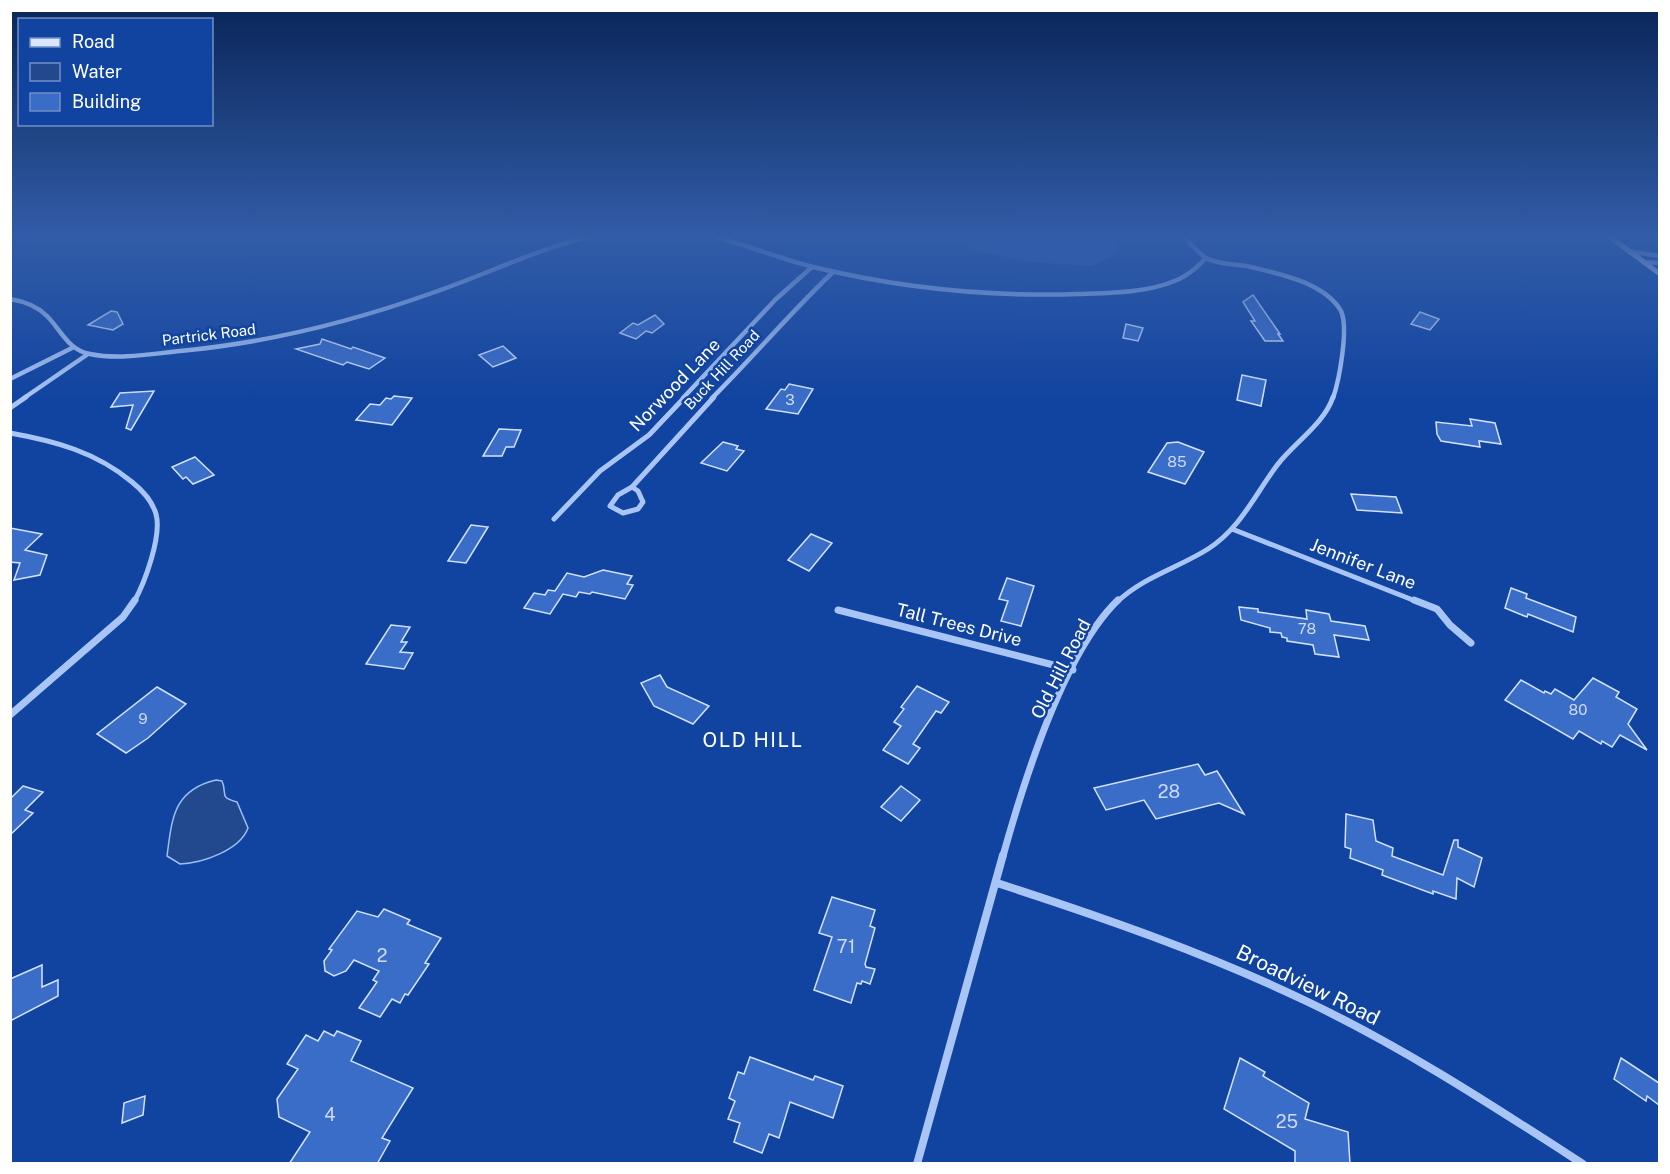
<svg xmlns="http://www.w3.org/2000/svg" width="1670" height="1174" viewBox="0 0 1670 1174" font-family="'Public Sans',sans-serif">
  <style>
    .green { fill: #245dbe }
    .water { fill: #22488e; stroke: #9bbff8; stroke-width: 1.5 }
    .building { fill: #3a6dc7; stroke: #d2e2fe; stroke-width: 1.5 }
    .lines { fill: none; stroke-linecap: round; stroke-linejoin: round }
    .minor-far3 { stroke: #a9c5f5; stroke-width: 4.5 }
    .minor-far2 { stroke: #a9c5f5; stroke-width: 5 }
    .minor-far1 { stroke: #a9c5f5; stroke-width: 7 }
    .minor { stroke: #a9c5f5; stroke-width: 8 }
    .secondary { fill: #dae6fe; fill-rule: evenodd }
    .labels { text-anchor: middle; stroke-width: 5; stroke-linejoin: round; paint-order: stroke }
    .far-street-label { font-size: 15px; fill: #fff; stroke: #1144a0 }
    .number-label { font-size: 15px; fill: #cedaf1 }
    .street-label { font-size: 18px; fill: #fff; stroke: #1144a0 }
    .near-number-label { font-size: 18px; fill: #cedaf1 }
    .neighbourhood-label { font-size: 20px; letter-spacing: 1.5px; fill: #fff; stroke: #1144a0 }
    .near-street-label { font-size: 21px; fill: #fff; stroke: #1144a0 }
  </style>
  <rect width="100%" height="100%" fill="#1144a0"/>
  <path class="green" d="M 949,235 L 1119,235 L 1115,255 L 1092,266 L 1031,262 L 977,251 Z"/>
  <path class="water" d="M 216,780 L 222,781 C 228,795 218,797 237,802 L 248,828 C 240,850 203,863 180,864 L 167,856 C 172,819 173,790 216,780 Z"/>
  <g class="building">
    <path d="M 1253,295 L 1280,334 L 1278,334 L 1283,341 L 1265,341 L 1251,321 L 1255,321 L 1243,302 Z"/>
    <path d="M 111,311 L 117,312 L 123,324 L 113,330 L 88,325 Z"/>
    <path d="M 1420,312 L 1439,319 L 1430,330 L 1411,324 Z"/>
    <path d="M 655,315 L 664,324 L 652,333 L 646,331 L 636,339 L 620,333 L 633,323 L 638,325 Z"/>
    <path d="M 1126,324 L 1143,328 L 1138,341 L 1123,338 Z"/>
    <path d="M 322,339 L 351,349 L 353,347 L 385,358 L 369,369 L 347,362 L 343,365 L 296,349 L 320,344 Z"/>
    <path d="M 503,346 L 516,358 L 493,367 L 479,355 Z"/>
    <path d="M 1242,375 L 1266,380 L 1261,406 L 1237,400 Z"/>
    <path d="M 789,384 L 813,389 L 798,414 L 766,409 L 781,389 L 785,390 Z"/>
    <path d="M 154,391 L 131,430 L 126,428 L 133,405 L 111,407 L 120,393 Z"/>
    <path d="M 394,396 L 412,398 L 392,425 L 356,420 L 370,404 L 380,405 L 386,398 L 391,399 Z"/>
    <path d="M 1470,419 L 1495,423 L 1501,444 L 1479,441 L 1480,447 L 1441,441 L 1437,434 L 1436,422 L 1472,426 Z"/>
    <path d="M 499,429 L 521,430 L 514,447 L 506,447 L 502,456 L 483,456 Z"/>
    <path d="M 723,442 L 738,446 L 736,449 L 744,451 L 727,471 L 701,463 Z"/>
    <path d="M 1178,442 L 1204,452 L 1185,484 L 1148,472 L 1167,443 Z"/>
    <path d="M 195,457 L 214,475 L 193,484 L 186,477 L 183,479 L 172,467 Z"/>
    <path d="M 1351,494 L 1396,497 L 1402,513 L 1357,510 Z"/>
    <path d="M 471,525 L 488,527 L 466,563 L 448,561 Z"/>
    <path d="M 10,528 L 42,534 L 25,550 L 47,555 L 40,575 L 14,580 L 20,563 L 10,562 Z"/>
    <path d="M 811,534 L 832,543 L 809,571 L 788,560 Z"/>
    <path d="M 603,570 L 632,576 L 627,584 L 633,585 L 625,599 L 592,592 L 590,594 L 579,592 L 576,597 L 563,594 L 550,614 L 524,608 L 534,593 L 545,595 L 548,590 L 555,591 L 567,573 L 584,577 Z"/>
    <path d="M 1007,578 L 1034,586 L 1021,626 L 1001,621 L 1008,601 L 999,599 Z"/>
    <path d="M 1511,588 L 1527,594 L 1526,598 L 1576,617 L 1573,632 L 1528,614 L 1527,617 L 1505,608 Z"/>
    <path d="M 1239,607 L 1258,609 L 1258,612 L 1307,619 L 1306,610 L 1329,614 L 1331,621 L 1365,626 L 1369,640 L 1334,635 L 1339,657 L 1315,654 L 1313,645 L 1287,641 L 1287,638 L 1282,637 L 1281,633 L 1270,632 L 1270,628 L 1241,620 Z"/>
    <path d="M 391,625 L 410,627 L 401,642 L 407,642 L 400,652 L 413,653 L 404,669 L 366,664 Z"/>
    <path d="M 660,675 L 667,687 L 709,706 L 693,724 L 654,706 L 641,683 Z"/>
    <path d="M 1593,678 L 1619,692 L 1616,697 L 1637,709 L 1628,724 L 1647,750 L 1620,735 L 1612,747 L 1602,741 L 1601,744 L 1579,731 L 1573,739 L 1505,700 L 1521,680 L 1544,693 L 1545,691 L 1551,694 L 1555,689 L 1574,700 Z"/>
    <path d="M 917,686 L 949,702 L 941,713 L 936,711 L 913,744 L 920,748 L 908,764 L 883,750 L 901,726 L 894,722 L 904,709 L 901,707 Z"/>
    <path d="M 157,687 L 186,704 L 148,738 L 126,753 L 97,734 Z"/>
    <path d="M 1198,764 L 1205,775 L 1217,771 L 1244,814 L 1219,803 L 1156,819 L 1144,800 L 1106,810 L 1094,788 Z"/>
    <path d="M 23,786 L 43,792 L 25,810 L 33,813 L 10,835 L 10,799 Z"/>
    <path d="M 901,786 L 920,800 L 901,821 L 881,807 Z"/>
    <path d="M 1346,814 L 1373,820 L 1376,841 L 1393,848 L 1392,856 L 1443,875 L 1454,840 L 1458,840 L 1458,847 L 1482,858 L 1474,887 L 1457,878 L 1456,899 L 1433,891 L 1433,894 L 1382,875 L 1383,870 L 1350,858 L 1351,849 L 1345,847 Z"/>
    <path d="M 832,897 L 875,910 L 870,926 L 875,928 L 865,964 L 866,967 L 875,969 L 870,984 L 862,981 L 861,984 L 857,983 L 851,1003 L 814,990 L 832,937 L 819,933 Z"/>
    <path d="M 384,909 L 410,920 L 407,924 L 441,938 L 425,963 L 429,964 L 408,995 L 405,994 L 400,1003 L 392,999 L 380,1017 L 359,1008 L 377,982 L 373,980 L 379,971 L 354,960 L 346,971 L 334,976 L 325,971 L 324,961 L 332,950 L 329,949 L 357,911 L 378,917 Z"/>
    <path d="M 42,965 L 42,987 L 58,980 L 58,996 L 10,1021 L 10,979 Z"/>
    <path d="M 324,1031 L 334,1036 L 337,1031 L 361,1041 L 351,1061 L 413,1088 L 382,1138 L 390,1141 L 377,1164 L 289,1164 L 310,1132 L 279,1117 L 277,1099 L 298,1069 L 287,1064 L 306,1035 L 318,1041 Z"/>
    <path d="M 750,1057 L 813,1080 L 815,1076 L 843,1086 L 833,1118 L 790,1102 L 779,1138 L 769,1134 L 762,1153 L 734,1142 L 740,1123 L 728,1119 L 735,1101 L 729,1098 L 738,1072 L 744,1074 Z"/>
    <path d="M 1240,1058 L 1265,1072 L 1263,1076 L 1309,1103 L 1305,1119 L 1348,1132 L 1350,1164 L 1295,1164 L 1295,1151 L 1224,1109 Z"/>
    <path d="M 1621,1058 L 1659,1083 L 1659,1105 L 1647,1096 L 1646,1101 L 1614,1079 Z"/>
    <path d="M 145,1096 L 143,1115 L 122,1123 L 124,1103 Z"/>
  </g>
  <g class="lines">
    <g class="minor-far3">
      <path d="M 709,235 C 744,244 778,258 813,267 C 900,288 990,297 1079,294 C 1111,293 1147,293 1177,280 C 1189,275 1197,267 1206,258"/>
      <path d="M 1183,235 C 1190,243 1197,252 1206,258 C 1219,265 1237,264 1251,267 C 1280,274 1325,283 1341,311 C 1349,328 1339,381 1333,398"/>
      <path d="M 1628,251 L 1660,256"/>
      <path d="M 1643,262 L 1660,263"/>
      <path d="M 10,299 C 23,301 37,306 47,316 C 61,330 68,350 90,354 C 119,360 151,354 180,351 C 266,343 351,322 432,293 C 487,274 539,248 595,235"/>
      <path d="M 10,379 L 72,348"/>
      <path d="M 24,398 L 88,354"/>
      <path d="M 683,398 L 776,299 L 812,267"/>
      <path d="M 712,398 C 753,357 791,312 833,272"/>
    </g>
    <g class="minor-far2">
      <path d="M 10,408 L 26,397"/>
      <path d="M 10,433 C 55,441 96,452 132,482 C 142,490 152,500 156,514 C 162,536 145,582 134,602"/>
      <path d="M 632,487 L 638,491 L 643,502 L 638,509 L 623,513 L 610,506 L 618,495 Z"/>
      <path d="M 632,487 L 714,397"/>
      <path d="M 554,519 L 600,471 L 649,435 L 685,397"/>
      <path d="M 1232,529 L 1418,602"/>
      <path d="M 1117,602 C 1143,577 1178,568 1208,549 C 1241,528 1255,494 1278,464 C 1295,442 1324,424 1333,397"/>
    </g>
    <g class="minor-far1">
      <path d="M 1414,600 L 1437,609 L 1450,625 L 1471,643"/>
      <path d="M 838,610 L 1073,670"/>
      <path d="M 10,715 L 123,617 L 135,600"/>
      <path d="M 1003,856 C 1023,784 1064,652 1118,600"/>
    </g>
    <g class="minor">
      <path d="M 997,883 C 1102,917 1206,953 1306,1001 C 1403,1047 1493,1106 1583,1164"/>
      <path d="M 917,1164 L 1003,855"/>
    </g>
    <path class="secondary" d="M 1603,235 L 1612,235 L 1660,271 L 1660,277 Z"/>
  </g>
  <linearGradient id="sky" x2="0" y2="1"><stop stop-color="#092558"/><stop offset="0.59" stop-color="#325ca7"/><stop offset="1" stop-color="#325ca7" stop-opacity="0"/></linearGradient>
  <rect width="1670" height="399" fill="url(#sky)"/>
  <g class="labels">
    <g class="far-street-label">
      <text transform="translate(209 335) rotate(-7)" y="5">Partrick Road</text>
      <text transform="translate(722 370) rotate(-47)" y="5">Buck Hill Road</text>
    </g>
    <g class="number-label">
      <text x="790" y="405">3</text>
      <text x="1177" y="467">85</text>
      <text x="1307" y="634">78</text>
      <text x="1578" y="715">80</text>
      <text x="143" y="724">9</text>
    </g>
    <g class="street-label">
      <text transform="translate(675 385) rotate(-46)" y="6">Norwood Lane</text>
      <text transform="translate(1363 564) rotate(21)" y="6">Jennifer Lane</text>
      <text transform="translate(959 625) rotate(14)" y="6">Tall Trees Drive</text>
      <text transform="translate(1061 669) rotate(-63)" y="6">Old Hill Road</text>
    </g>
    <g class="near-number-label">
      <text x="1169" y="798">28</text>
      <text x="846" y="953">71</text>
      <text x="382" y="962">2</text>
      <text x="330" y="1121">4</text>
      <text x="1287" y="1128">25</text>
    </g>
    <g class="neighbourhood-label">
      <text x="753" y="747">OLD HILL</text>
    </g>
    <g class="near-street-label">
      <text transform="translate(1308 985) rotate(26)" y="7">Broadview Road</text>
    </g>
  </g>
  <rect width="1670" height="1174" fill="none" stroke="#ffffff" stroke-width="24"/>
  <rect x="18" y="18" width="195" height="108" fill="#1144a0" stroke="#708fc6" stroke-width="1.5"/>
  <rect x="30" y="38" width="30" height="9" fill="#dae6fe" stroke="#708fc6" stroke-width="1.5"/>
  <text x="72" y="48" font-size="18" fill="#ffffff">Road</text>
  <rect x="30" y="63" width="30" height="18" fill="#22488e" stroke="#708fc6" stroke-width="1.5"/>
  <text x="72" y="78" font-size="18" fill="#ffffff">Water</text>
  <rect x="30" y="93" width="30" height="18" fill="#3a6dc7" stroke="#708fc6" stroke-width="1.5"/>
  <text x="72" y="108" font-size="18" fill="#ffffff">Building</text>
</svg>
